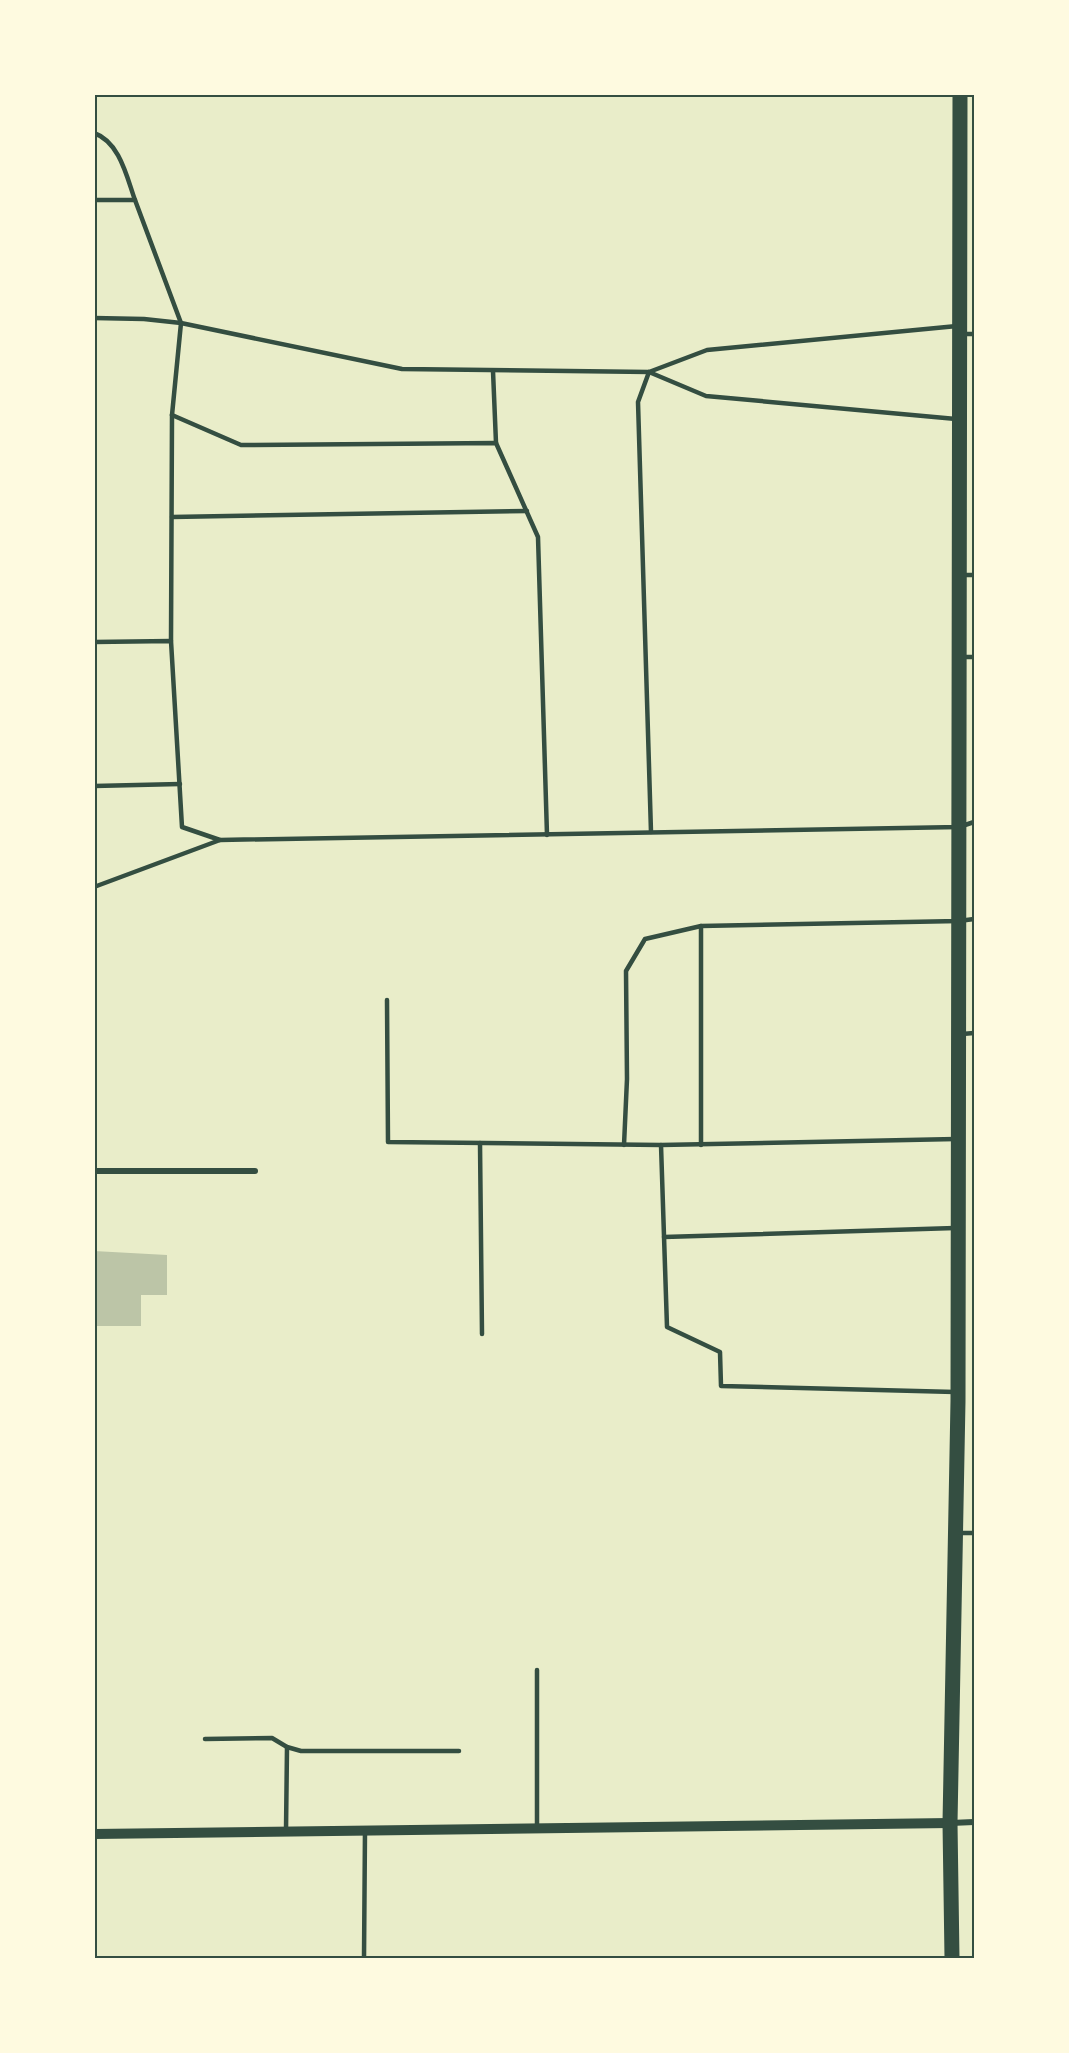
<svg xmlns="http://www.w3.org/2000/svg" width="1069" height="2053" viewBox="0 0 1069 2053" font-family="'PT Serif',serif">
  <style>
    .building { fill: #bcc5a7 }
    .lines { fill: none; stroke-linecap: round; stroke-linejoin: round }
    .service { stroke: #344e41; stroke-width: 4.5 }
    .minor { stroke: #344e41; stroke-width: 6 }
    .tertiary { stroke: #344e41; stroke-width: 10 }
    .primary { stroke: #344e41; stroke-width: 15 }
    .neatline { fill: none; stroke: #344e41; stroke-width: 2 }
  </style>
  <rect width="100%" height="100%" fill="#e9edc9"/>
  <path class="building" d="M 94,1251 L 167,1255 L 167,1295 L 141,1295 L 141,1326 L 94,1326 Z"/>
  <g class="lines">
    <g class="service">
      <path d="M 94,133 C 120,142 127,178 135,200"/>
      <path d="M 94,200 L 135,200 L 181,323 L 172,415 L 171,641"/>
      <path d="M 94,318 L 144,319 L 181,323 L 402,369 L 649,372 L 707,350 L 957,326"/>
      <path d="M 962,334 L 974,334"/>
      <path d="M 493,371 L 496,443"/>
      <path d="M 649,372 L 638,402 L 651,832"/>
      <path d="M 649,372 L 706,396 L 956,419"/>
      <path d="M 172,415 L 241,445 L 496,443 L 538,537 L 547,835"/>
      <path d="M 172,517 L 527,511"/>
      <path d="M 962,575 L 974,575"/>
      <path d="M 94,642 L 171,641 L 182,827 L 220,840 L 959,827 L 974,822"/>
      <path d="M 962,657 L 974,657"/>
      <path d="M 94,786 L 180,784"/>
      <path d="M 94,887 L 220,840"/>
      <path d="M 387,1000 L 388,1142 L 661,1145"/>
      <path d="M 962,1034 L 974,1033"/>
      <path d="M 480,1143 L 482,1334"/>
      <path d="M 624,1145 L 627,1079 L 626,971 L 645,939 L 701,926"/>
      <path d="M 701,1145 L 701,926 L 959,921 L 974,919"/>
      <path d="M 664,1237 L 955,1228"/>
      <path d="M 955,1392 L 721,1386 L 720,1352 L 667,1327 L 661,1145 L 956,1139"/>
      <path d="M 958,1533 L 974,1533"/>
      <path d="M 537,1670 L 537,1828"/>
      <path d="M 205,1739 L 272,1738 L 287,1747 L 301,1751 L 459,1751"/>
      <path d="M 286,1831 L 287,1747"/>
      <path d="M 364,1958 L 365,1830"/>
    </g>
    <g class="minor">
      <path d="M 94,1171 L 255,1171"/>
      <path d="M 951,1823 L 974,1822"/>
    </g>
    <path class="tertiary" d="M 94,1834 L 950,1823"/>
    <path class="primary" d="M 952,1958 L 950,1823 L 958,1401 L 960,94"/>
  </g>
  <rect width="1069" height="2053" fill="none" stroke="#fefae0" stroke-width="192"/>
  <rect x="96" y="96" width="877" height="1861" class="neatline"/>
</svg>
